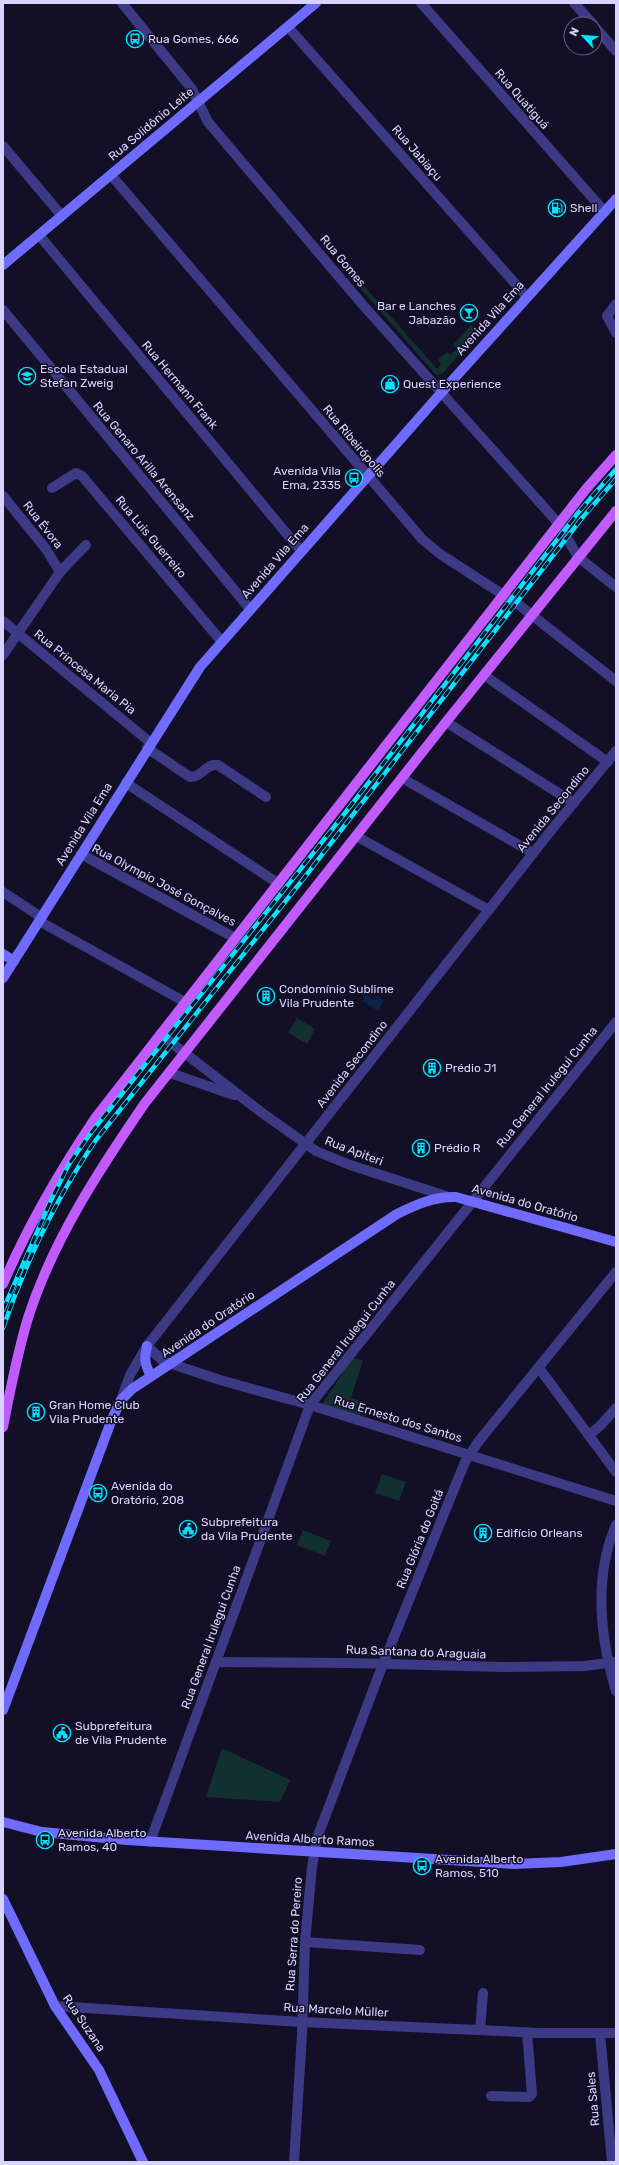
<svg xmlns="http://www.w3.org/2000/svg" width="619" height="2165" viewBox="0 0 619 2165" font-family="Rubik,sans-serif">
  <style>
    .green { fill: #12302f }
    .water { fill: #0c2248 }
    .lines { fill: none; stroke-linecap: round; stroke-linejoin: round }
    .minor { stroke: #3d3a85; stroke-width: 10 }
    .tertiary { stroke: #3d3a85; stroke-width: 10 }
    .secondary { stroke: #6f6bff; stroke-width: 10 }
    .primary { stroke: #c25bff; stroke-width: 10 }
    .rail-casing { stroke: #00e5ff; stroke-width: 4.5 }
    .rail { stroke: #130f26; stroke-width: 3; stroke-dasharray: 9; stroke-linecap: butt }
    .labels { text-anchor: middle; stroke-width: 3; stroke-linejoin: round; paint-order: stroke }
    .poi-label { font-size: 12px; fill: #d9d4ff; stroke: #130f26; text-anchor: start }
    .street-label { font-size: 12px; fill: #d9d4ff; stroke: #130f26 }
  </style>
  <rect width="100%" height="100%" fill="#130f26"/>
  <g class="green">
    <path d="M 364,286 L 437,369 L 441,365 L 438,360 L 447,352 L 450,355 L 457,349 L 453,345 L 471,325 L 479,332 L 442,374 L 436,375 L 361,289 Z"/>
    <path d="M 297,1018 L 315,1029 L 307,1044 L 288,1033 Z"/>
    <path d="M 352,1358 L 363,1360 L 351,1398 L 364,1402 L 359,1417 L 321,1406 Z"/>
    <path d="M 382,1474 L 406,1482 L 399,1501 L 375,1493 Z"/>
    <path d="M 303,1530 L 331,1541 L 325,1556 L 297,1545 Z"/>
    <path d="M 222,1748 L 290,1780 L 280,1802 L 206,1797 Z"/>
  </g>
  <path class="water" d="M 366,995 L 375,1000 L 377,996 L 384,1000 L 378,1011 L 362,1001 Z"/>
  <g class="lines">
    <g class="minor">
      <path d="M 421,3 L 605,212"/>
      <path d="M 574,3 L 593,24"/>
      <path d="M 288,27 L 527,297"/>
      <path d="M 595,27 L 616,51"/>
      <path d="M 3,146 L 62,216"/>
      <path d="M 111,175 L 422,539 L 440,554 L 519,605 L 616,681"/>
      <path d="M 39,235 L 301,551"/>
      <path d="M 616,304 L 607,316 L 616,333"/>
      <path d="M 3,310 L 250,609"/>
      <path d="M 52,488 L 76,473 L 82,476 L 222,642"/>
      <path d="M 3,496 L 46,549 L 60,572"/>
      <path d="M 578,557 L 616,587"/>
      <path d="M 3,621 L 151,743"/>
      <path d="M 3,655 L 60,572 L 86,545"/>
      <path d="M 484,675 L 608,762"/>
      <path d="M 446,722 L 574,803"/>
      <path d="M 147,748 L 190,777 C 201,778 206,763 218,765 L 266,797"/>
      <path d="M 402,778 L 533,853"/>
      <path d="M 126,783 L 279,884"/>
      <path d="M 356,836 L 489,910"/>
      <path d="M 81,854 L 235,938"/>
      <path d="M 3,892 L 41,917"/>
      <path d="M 39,921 L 185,1002"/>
      <path d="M 160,1034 L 261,1112 L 316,1151 L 350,1165 L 446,1196"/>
      <path d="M 170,1073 L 234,1095"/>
      <path d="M 147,1346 L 163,1361 L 220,1380 L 310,1405 L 616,1501"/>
      <path d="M 539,1368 L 616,1472"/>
      <path d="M 121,1400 L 130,1375 L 147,1346 L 549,833 L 616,751"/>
      <path d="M 589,1435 L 600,1426 L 616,1408"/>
      <path d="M 616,1525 C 593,1578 600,1637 616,1691"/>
      <path d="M 216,1662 L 349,1663 L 503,1667 L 584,1666 L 616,1662"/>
      <path d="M 150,1842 L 310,1405 L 616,1022"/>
      <path d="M 305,1942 L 420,1950"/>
      <path d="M 55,2006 L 302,2022 L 540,2033 L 616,2033"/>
      <path d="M 480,2030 L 483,1993"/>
      <path d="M 600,2034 L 612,2162"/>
      <path d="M 491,2096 L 529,2097 L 532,2094 L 527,2032"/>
      <path d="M 294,2162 L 302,2034 L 305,1942 L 312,1867 L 317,1838 L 383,1664 L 465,1462 L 478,1442 L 616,1272"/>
    </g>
    <path class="tertiary" d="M 122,3 L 192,89 L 208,122 L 362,304 L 559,524 L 578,557"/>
    <g class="secondary">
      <path d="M 3,265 L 316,3"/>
      <path d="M 3,954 L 14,961"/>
      <path d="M 3,978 L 200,667 L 441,393 L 616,199"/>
      <path d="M 147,1346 C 144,1359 145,1365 151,1376"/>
      <path d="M 3,1710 L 112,1419 L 121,1400 L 132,1389 L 397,1214 C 415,1205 435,1196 456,1197 L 616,1242"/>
      <path d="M 3,1822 L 42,1832 L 127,1840 L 514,1864 L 561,1862 L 616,1854"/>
      <path d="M 3,1899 L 55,2006 L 99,2070 L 143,2162"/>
    </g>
    <g class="primary">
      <path d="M 3,1284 C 29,1223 59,1172 96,1117 L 586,489 L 616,455"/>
      <path d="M 3,1427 C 10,1391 17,1354 28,1318 C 53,1240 99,1170 145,1103 L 446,722 L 616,511"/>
    </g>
    <defs>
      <g id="rail">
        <path d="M 3,1310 L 51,1200 L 69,1164 L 90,1134 L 345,813 L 577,514 L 616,469"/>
        <path d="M 3,1328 C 26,1262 56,1198 96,1140 L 304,878 L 582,518 L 616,479"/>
      </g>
    </defs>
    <use href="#rail" class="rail-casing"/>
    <use href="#rail" class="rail"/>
  </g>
  <defs>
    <symbol id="bus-ring" viewBox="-11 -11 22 22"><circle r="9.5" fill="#130f26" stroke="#00e5ff" stroke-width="1.5"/><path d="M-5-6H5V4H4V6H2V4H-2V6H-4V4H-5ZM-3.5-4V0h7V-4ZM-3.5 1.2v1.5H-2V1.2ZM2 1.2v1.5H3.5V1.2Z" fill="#00e5ff"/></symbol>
    <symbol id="fuel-ring" viewBox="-11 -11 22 22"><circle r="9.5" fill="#130f26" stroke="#00e5ff" stroke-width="1.5"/><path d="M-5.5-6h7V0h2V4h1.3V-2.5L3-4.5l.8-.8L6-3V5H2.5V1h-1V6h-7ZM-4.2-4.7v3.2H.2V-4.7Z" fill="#00e5ff"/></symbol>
    <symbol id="bar-ring" viewBox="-11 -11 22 22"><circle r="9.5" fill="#130f26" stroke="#00e5ff" stroke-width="1.5"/><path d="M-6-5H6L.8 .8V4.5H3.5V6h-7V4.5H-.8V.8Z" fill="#00e5ff"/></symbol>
    <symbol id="school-ring" viewBox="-11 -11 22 22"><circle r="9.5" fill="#130f26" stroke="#00e5ff" stroke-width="1.5"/><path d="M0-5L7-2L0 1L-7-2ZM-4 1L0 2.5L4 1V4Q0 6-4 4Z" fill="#00e5ff"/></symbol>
    <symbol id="shop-ring" viewBox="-11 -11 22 22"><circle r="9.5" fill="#130f26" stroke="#00e5ff" stroke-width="1.5"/><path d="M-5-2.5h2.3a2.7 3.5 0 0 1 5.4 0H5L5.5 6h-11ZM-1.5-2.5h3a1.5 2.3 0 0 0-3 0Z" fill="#00e5ff"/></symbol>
    <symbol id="building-ring" viewBox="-11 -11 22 22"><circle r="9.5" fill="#130f26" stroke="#00e5ff" stroke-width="1.5"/><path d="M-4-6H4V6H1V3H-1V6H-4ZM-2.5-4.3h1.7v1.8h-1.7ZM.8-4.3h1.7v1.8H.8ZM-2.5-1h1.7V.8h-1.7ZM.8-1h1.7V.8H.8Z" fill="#00e5ff"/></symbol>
    <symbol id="civic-ring" viewBox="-11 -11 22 22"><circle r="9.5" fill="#130f26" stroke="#00e5ff" stroke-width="1.5"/><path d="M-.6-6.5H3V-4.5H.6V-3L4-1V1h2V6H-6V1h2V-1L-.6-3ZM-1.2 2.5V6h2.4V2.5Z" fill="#00e5ff"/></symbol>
  </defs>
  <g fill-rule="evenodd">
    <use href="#bus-ring" x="125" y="29" width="20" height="20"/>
    <use href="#fuel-ring" x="547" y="198" width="20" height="20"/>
    <use href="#bar-ring" x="459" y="303" width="20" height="20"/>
    <use href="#school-ring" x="17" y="366" width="20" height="20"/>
    <use href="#shop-ring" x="380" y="374" width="20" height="20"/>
    <use href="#bus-ring" x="344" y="468" width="20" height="20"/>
    <use href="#building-ring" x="256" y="986" width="20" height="20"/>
    <use href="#building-ring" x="422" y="1058" width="20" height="20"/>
    <use href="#building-ring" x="411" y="1138" width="20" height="20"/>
    <use href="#building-ring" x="26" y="1402" width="20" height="20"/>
    <use href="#bus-ring" x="88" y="1483" width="20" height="20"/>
    <use href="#civic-ring" x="178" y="1519" width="20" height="20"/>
    <use href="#building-ring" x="473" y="1523" width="20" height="20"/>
    <use href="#civic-ring" x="52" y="1723" width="20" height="20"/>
    <use href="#bus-ring" x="35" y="1830" width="20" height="20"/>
    <use href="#bus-ring" x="412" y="1856" width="20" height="20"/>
  </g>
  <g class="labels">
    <g class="poi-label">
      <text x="148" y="43">Rua Gomes, 666</text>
      <text x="570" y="212">Shell</text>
      <text x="456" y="310" text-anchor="end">Bar e Lanches<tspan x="456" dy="14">Jabazão</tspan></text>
      <text x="40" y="373">Escola Estadual<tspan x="40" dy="14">Stefan Zweig</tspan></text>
      <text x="403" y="388">Quest Experience</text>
      <text x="341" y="475" text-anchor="end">Avenida Vila<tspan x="341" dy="14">Ema, 2335</tspan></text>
      <text x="279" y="993">Condomínio Sublime<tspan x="279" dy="14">Vila Prudente</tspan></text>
      <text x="445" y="1072">Prédio J1</text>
      <text x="434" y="1152">Prédio R</text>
      <text x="49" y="1409">Gran Home Club<tspan x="49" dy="14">Vila Prudente</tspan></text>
      <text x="111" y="1490">Avenida do<tspan x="111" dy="14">Oratório, 208</tspan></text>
      <text x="201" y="1526">Subprefeitura<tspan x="201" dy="14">da Vila Prudente</tspan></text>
      <text x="496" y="1537">Edifício Orleans</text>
      <text x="75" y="1730">Subprefeitura<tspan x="75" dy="14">de Vila Prudente</tspan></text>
      <text x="58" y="1837">Avenida Alberto<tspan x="58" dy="14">Ramos, 40</tspan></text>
      <text x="435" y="1863">Avenida Alberto<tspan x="435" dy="14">Ramos, 510</tspan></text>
    </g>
    <g class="street-label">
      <text transform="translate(522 99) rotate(49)" y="4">Rua Quatiguá</text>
      <text transform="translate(151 124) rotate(-40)" y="4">Rua Solidônio Leite</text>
      <text transform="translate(417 153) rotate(49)" y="4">Rua Jabiaçu</text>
      <text transform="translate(343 261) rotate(50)" y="4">Rua Gomes</text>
      <text transform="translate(490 318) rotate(-48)" y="4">Avenida Vila Ema</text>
      <text transform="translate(180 385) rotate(50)" y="4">Rua Hermann Frank</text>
      <text transform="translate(354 441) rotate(50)" y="4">Rua Ribeirópolis</text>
      <text transform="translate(144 461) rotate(50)" y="4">Rua Genaro Arilla Arensanz</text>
      <text transform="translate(43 525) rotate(52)" y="4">Rua Évora</text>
      <text transform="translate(151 537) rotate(50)" y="4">Rua Luis Guerreiro</text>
      <text transform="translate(275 561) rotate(-49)" y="4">Avenida Vila Ema</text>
      <text transform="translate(85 672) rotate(39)" y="4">Rua Princesa Maria Pia</text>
      <text transform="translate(553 809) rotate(-51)" y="4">Avenida Secondino</text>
      <text transform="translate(84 824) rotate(-58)" y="4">Avenida Vila Ema</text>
      <text transform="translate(164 885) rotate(28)" y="4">Rua Olympio José Gonçalves</text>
      <text transform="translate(352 1064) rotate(-52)" y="4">Avenida Secondino</text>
      <text transform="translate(547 1087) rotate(-51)" y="4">Rua General Irulegui Cunha</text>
      <text transform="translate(354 1151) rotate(21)" y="4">Rua Apiteri</text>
      <text transform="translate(525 1203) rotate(16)" y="4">Avenida do Oratório</text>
      <text transform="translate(208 1324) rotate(-34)" y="4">Avenida do Oratório</text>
      <text transform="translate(346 1341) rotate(-52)" y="4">Rua General Irulegui Cunha</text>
      <text transform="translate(398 1419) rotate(17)" y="4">Rua Ernesto dos Santos</text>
      <text transform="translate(420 1539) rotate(-68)" y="4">Rua Glória do Goitá</text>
      <text transform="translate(211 1637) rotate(-70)" y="4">Rua General Irulegui Cunha</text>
      <text transform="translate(416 1652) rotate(2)" y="4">Rua Santana do Araguaia</text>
      <text transform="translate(310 1839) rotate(3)" y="4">Avenida Alberto Ramos</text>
      <text transform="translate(294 1934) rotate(-86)" y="4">Rua Serra do Pereiro</text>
      <text transform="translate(336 2010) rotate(3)" y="4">Rua Marcelo Müller</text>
      <text transform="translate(84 2023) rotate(56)" y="4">Rua Suzana</text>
      <text transform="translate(593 2099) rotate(-95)" y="4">Rua Sales</text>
    </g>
  </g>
  <rect width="619" height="2165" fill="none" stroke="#d9d4ff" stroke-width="8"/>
  <g transform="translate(583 36) rotate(296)"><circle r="19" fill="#130f26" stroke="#625e7d"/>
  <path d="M0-3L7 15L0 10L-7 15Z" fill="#00e5ff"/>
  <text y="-6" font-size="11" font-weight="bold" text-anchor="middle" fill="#d9d4ff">N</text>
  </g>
</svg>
